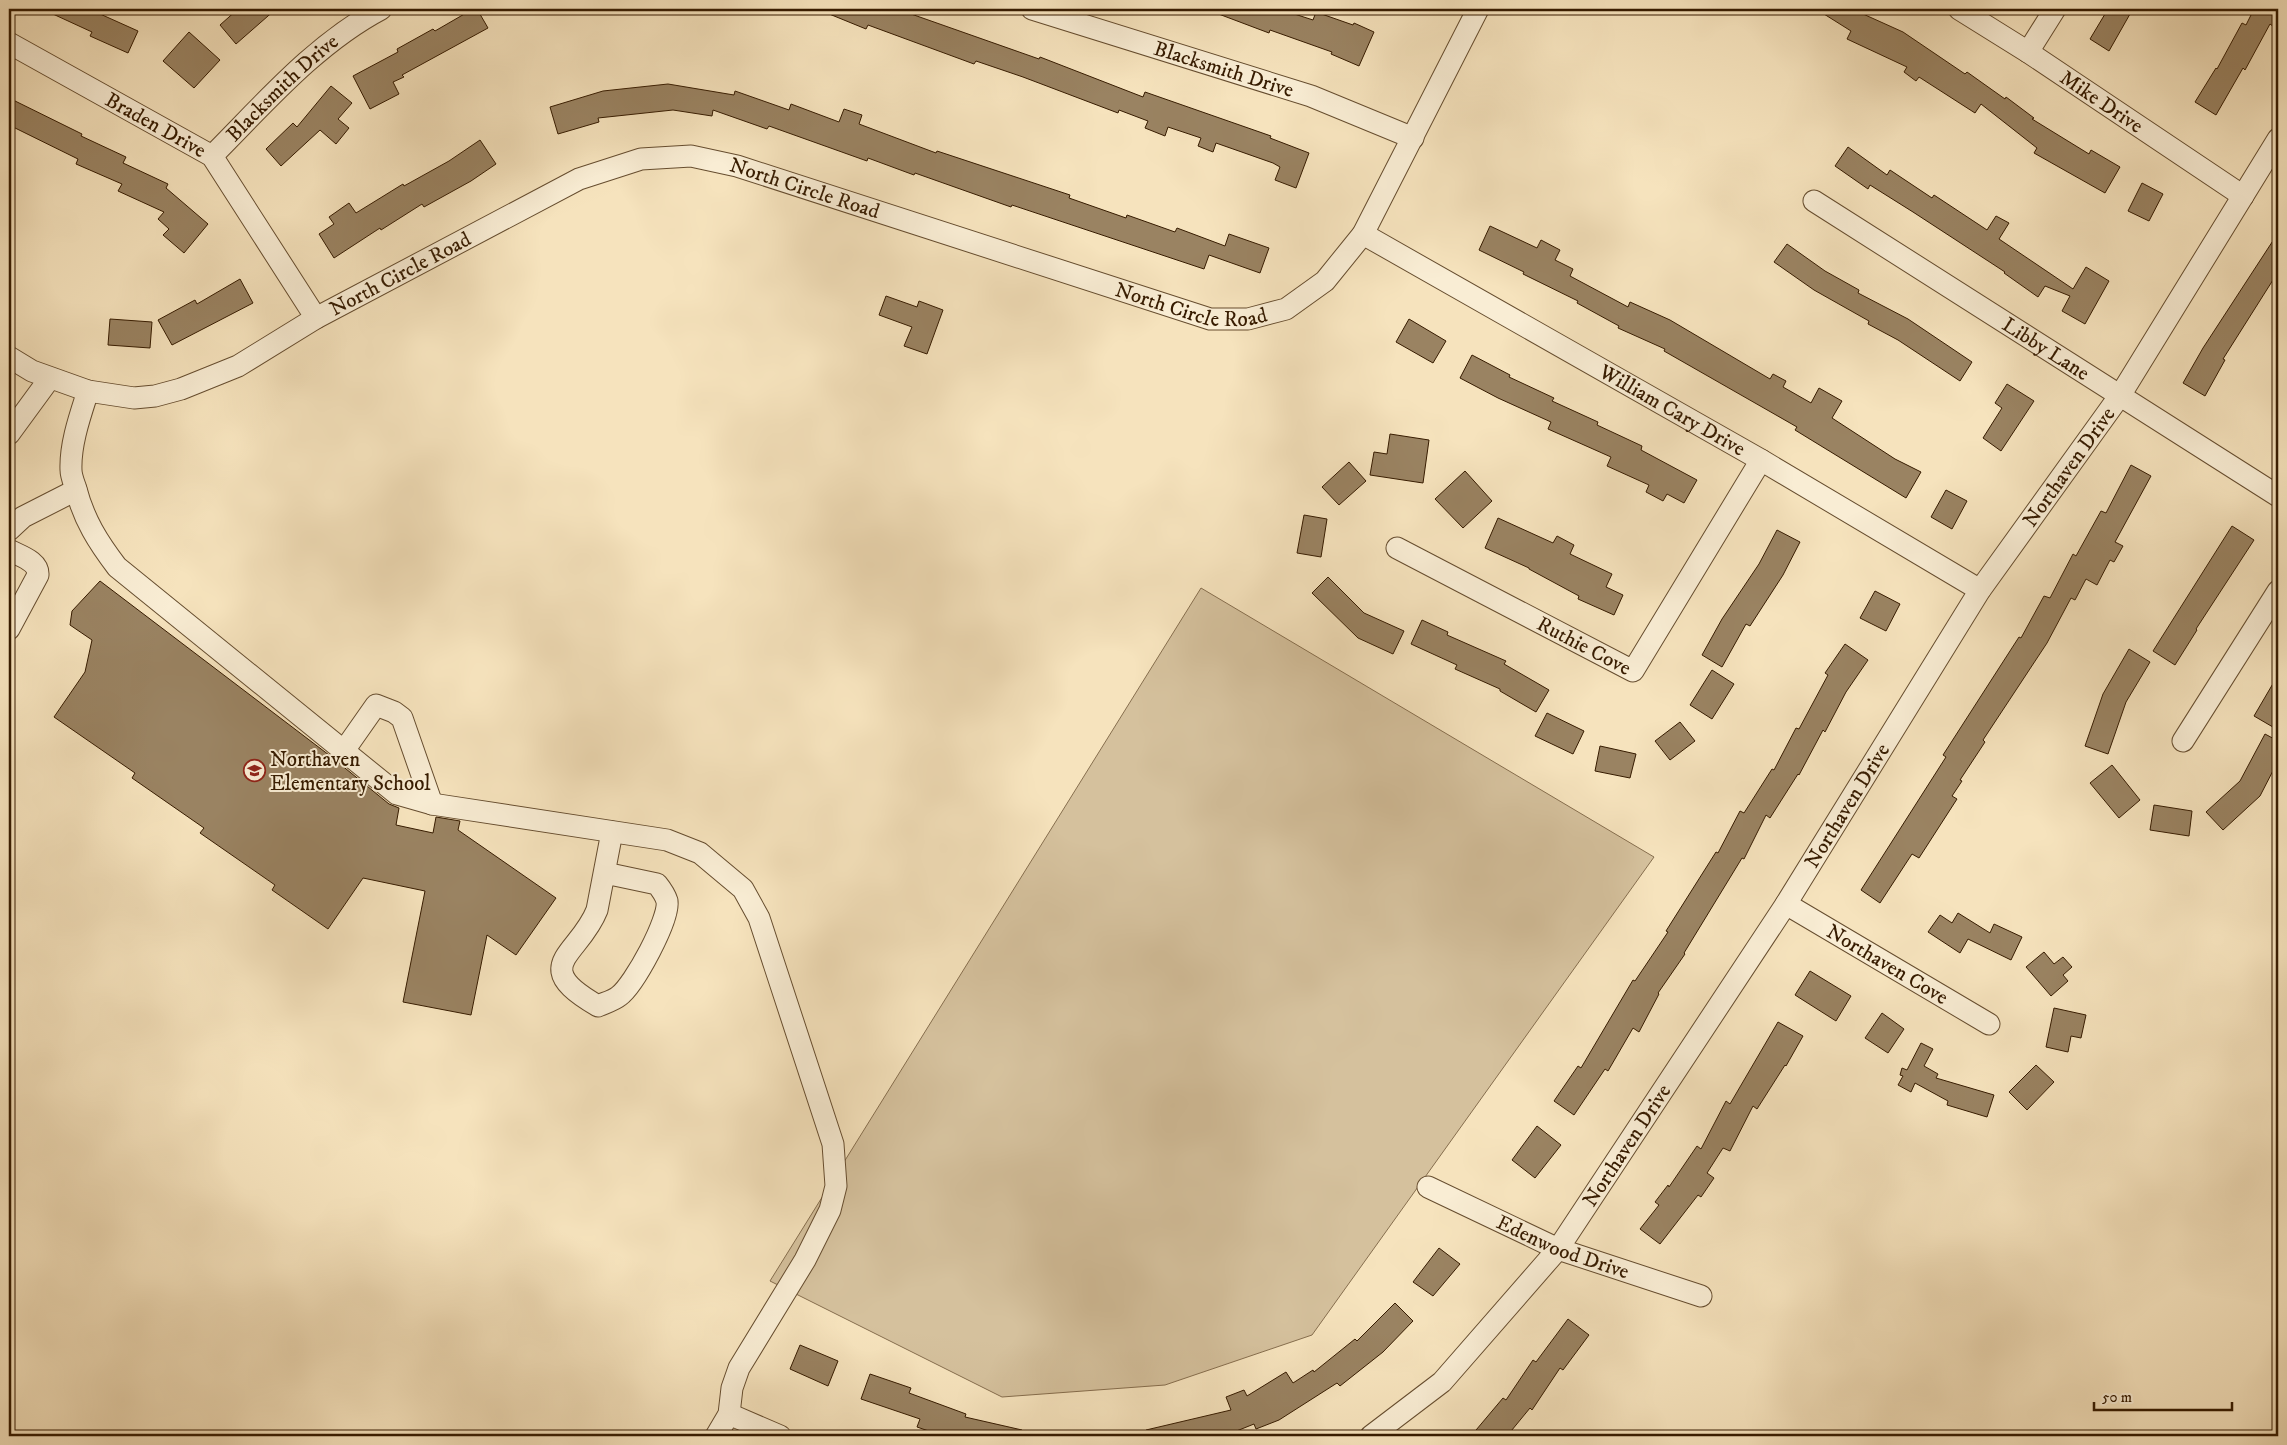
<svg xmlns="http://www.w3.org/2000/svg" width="2287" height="1445" viewBox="0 0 2287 1445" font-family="'IM FELL DW Pica',serif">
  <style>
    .green { fill: #d5c19d; stroke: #866e4e }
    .building { fill: #9a8362; stroke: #361b00 }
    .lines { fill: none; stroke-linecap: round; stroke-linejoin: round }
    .minor-casing { stroke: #664d2f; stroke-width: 23 }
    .minor { stroke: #f9edd4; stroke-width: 21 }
    .labels { text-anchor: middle; stroke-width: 4; stroke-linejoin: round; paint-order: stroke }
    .street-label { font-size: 21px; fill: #361b00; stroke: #f9edd4 }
    .poi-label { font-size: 21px; fill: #361b00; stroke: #f9edd4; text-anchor: start }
  </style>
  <rect width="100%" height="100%" fill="#f6e3bd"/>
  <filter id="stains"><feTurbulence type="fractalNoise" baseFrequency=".004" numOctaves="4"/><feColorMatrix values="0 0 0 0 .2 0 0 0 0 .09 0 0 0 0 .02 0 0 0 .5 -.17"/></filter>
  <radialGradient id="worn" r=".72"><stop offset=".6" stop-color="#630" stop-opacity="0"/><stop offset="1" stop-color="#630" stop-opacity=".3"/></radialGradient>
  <path class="green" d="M 1201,588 L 1654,857 L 1312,1335 L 1165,1385 L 1002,1397 L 770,1281 Z"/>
  <g class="building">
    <path d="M 42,9 L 89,9 L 138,31 L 128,53 L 90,36 L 92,32 Z"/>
    <path d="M 238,9 L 276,9 L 236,44 L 220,25 Z"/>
    <path d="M 473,9 L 477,9 L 488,28 L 402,75 L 404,77 L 393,82 L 399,94 L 370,109 L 353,76 L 398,52 L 397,49 L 433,29 L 435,31 Z"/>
    <path d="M 817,9 L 897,9 L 1039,59 L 1040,57 L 1143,97 L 1145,92 L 1271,136 L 1270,138 L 1309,153 L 1296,188 L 1275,180 L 1280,167 L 1273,163 L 1216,143 L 1213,152 L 1198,146 L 1201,138 L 1168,127 L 1165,136 L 1145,128 L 1148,121 L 1119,110 L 1118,113 L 1023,77 L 976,61 L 974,64 L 868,25 L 866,29 Z"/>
    <path d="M 1208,9 L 1279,9 L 1313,20 L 1316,12 L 1353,25 L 1354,23 L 1374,32 L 1359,66 L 1331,54 L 1332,52 L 1270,30 L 1269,33 L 1208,10 Z"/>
    <path d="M 1816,9 L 1852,9 L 1903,32 L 1965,74 L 1967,72 L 2005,99 L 2006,97 L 2034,118 L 2032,119 L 2089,154 L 2091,150 L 2120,167 L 2105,193 L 2034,153 L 2037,148 L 1981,104 L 1975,113 L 1919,77 L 1916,81 L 1904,72 L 1907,67 L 1847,39 L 1851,31 Z"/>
    <path d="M 2108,9 L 2121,9 L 2130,14 L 2109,51 L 2090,39 Z"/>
    <path d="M 2240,9 L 2278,9 L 2278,18 L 2274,27 L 2270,24 L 2245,70 L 2243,68 L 2216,115 L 2195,102 L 2216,68 L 2217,69 L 2242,23 L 2246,25 L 2251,15 Z"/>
    <path d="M 189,32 L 220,60 L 194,88 L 163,61 Z"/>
    <path d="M 668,84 L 734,95 L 735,91 L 789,110 L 791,104 L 839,122 L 844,109 L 862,115 L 859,124 L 936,153 L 937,151 L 1070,195 L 1069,198 L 1126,218 L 1127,215 L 1175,232 L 1177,228 L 1225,246 L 1229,234 L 1269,248 L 1260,273 L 1209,255 L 1204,269 L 1012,205 L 1011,207 L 915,173 L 914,175 L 868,158 L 867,161 L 769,126 L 767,129 L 713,110 L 712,116 L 673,110 L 598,118 L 599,122 L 558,134 L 550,107 L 603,91 Z"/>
    <path d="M 331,86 L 352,103 L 338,119 L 349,128 L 336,144 L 320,130 L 281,166 L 266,149 L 293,123 L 297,127 Z"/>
    <path d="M 9,98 L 82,134 L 81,136 L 126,157 L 123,163 L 168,184 L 166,188 L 208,224 L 184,253 L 163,235 L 169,229 L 158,219 L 164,212 L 118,191 L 122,184 L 76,164 L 78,159 L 9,125 Z"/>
    <path d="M 480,140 L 496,164 L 471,181 L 424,207 L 422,204 L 381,230 L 380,228 L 334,258 L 319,234 L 334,224 L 329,217 L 349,203 L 356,213 L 403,184 L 404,186 L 449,161 Z"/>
    <path d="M 1848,147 L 1887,175 L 1890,170 L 1932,198 L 1934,195 L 1987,230 L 1996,216 L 2009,223 L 1999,239 L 2073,289 L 2086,267 L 2109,281 L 2085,324 L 2062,311 L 2070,296 L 2045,286 L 2038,297 L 2004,273 L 2005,272 L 1913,212 L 1870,185 L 1868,189 L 1835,166 Z"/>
    <path d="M 2142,183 L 2163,194 L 2149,221 L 2128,211 Z"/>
    <path d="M 1490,226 L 1537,248 L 1541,240 L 1560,250 L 1555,260 L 1573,269 L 1570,276 L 1628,307 L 1630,302 L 1670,320 L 1770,379 L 1773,374 L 1786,381 L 1783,387 L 1811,403 L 1819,388 L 1842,401 L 1832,418 L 1895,459 L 1921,472 L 1906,498 L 1795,430 L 1797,427 L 1664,351 L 1665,349 L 1618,328 L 1619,326 L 1577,303 L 1578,301 L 1523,274 L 1524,272 L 1479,250 Z"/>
    <path d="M 2278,233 L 2278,272 L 2223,359 L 2225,360 L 2205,396 L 2183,383 L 2203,348 Z"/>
    <path d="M 1787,244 L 1825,271 L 1859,290 L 1858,293 L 1908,319 L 1972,362 L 1960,381 L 1898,340 L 1868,324 L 1869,321 L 1814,290 L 1774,262 Z"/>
    <path d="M 240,279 L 253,303 L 172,345 L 158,320 L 195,300 L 197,304 Z"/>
    <path d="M 886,296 L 917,307 L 919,301 L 943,310 L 927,354 L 904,346 L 912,327 L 879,315 Z"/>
    <path d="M 110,319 L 152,322 L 150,348 L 108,345 Z"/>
    <path d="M 1409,319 L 1446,341 L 1433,363 L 1396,342 Z"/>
    <path d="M 1472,355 L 1510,375 L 1509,377 L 1554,398 L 1552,401 L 1598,422 L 1597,425 L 1642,446 L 1641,450 L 1697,480 L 1684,503 L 1667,494 L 1663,501 L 1646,492 L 1649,485 L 1607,466 L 1611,457 L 1548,429 L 1551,422 L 1498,398 L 1460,378 Z"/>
    <path d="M 2007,384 L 2034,401 L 2001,451 L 1983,438 L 2002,408 L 1995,403 Z"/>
    <path d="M 1390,434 L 1429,440 L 1423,483 L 1370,475 L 1374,452 L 1387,454 Z"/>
    <path d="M 1349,462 L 1366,481 L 1339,505 L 1322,487 Z"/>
    <path d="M 2131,465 L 2151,476 L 2115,542 L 2123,546 L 2114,562 L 2110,560 L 2097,585 L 2086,579 L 2075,600 L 2071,598 L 2047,643 L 1983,740 L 1985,742 L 1960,780 L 1962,781 L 1952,796 L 1957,799 L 1919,858 L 1912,854 L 1880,903 L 1861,890 L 1946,757 L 1943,755 L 2019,637 L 2021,638 L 2044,596 L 2050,598 L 2073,554 L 2076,556 L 2101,511 L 2106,513 Z"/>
    <path d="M 1465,471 L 1492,501 L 1463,528 L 1435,499 Z"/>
    <path d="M 1946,490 L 1967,501 L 1952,529 L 1931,517 Z"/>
    <path d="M 1304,515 L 1327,519 L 1321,557 L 1297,553 Z"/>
    <path d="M 1498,518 L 1553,543 L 1557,536 L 1574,545 L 1570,554 L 1612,574 L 1606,587 L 1623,595 L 1614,615 L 1578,599 L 1579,596 L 1529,569 L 1529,568 L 1485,548 Z"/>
    <path d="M 2232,526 L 2254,540 L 2196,629 L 2197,630 L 2175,665 L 2153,651 Z"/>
    <path d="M 1777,530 L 1800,542 L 1783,575 L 1750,626 L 1746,624 L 1722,667 L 1702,655 L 1722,619 L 1759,564 Z"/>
    <path d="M 1328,577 L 1364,613 L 1404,631 L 1393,654 L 1358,638 L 1312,593 Z"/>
    <path d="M 100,581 L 329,755 L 389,804 L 399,808 L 396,825 L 433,833 L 436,817 L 460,821 L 458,830 L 556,898 L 516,955 L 487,935 L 471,1015 L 403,1002 L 425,891 L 363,878 L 328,929 L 272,890 L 275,885 L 200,833 L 204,828 L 132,778 L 135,773 L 54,717 L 85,672 L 92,640 L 70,625 L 72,611 Z"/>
    <path d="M 1875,591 L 1900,604 L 1886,631 L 1860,618 Z"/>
    <path d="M 1422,620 L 1448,632 L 1447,635 L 1506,661 L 1504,664 L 1549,690 L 1536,712 L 1500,691 L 1500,689 L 1455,669 L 1457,665 L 1411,644 Z"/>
    <path d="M 1845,644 L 1868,660 L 1846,692 L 1825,732 L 1823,730 L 1799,775 L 1798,774 L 1770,818 L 1766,815 L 1744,859 L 1742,858 L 1684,953 L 1685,954 L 1658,993 L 1659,994 L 1639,1032 L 1633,1028 L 1608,1071 L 1605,1069 L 1574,1115 L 1554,1101 L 1578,1066 L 1581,1068 L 1633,980 L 1635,981 L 1668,932 L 1666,931 L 1716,852 L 1718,853 L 1740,811 L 1744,813 L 1772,769 L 1774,770 L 1796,728 L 1799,729 L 1828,675 L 1825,673 Z"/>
    <path d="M 2129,649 L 2150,662 L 2126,702 L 2108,754 L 2085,746 L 2103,694 Z"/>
    <path d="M 1712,670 L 1734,684 L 1712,719 L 1690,705 Z"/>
    <path d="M 2278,675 L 2278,730 L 2254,716 Z"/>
    <path d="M 1547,713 L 1584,731 L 1573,754 L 1535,736 Z"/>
    <path d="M 1680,722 L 1695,741 L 1670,760 L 1655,741 Z"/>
    <path d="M 2265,734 L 2278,741 L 2278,761 L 2260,796 L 2223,830 L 2206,812 L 2240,781 Z"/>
    <path d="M 1600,746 L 1636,754 L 1630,778 L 1595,771 Z"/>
    <path d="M 2112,765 L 2140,800 L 2119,818 L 2090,783 Z"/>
    <path d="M 2154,805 L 2192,811 L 2189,836 L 2150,830 Z"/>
    <path d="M 1958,913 L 1990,933 L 1994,924 L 2022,937 L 2011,960 L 1968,939 L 1960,953 L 1928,932 L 1940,915 L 1952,923 Z"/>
    <path d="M 2044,952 L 2054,964 L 2063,957 L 2072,967 L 2063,975 L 2068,981 L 2051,996 L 2026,967 Z"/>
    <path d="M 1810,971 L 1851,996 L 1836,1021 L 1795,995 Z"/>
    <path d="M 2054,1008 L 2086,1015 L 2081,1038 L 2071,1036 L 2068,1052 L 2046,1047 Z"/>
    <path d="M 1882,1013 L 1904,1029 L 1888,1053 L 1865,1038 Z"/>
    <path d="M 1778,1022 L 1803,1036 L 1786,1066 L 1785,1065 L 1757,1109 L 1753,1106 L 1730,1151 L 1723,1148 L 1707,1173 L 1714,1178 L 1701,1197 L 1698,1195 L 1660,1244 L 1640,1229 L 1659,1205 L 1655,1202 L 1668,1185 L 1669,1187 L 1697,1146 L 1701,1149 L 1726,1101 L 1730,1104 Z"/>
    <path d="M 1921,1043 L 1933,1049 L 1924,1066 L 1938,1074 L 1936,1078 L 1994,1095 L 1987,1117 L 1947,1105 L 1948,1101 L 1915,1083 L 1911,1092 L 1898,1085 L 1903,1076 L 1900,1075 L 1902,1068 L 1907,1070 Z"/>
    <path d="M 2036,1065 L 2054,1082 L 2027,1110 L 2009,1092 Z"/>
    <path d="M 1537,1126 L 1561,1145 L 1535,1178 L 1512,1160 Z"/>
    <path d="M 1439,1248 L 1460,1264 L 1433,1296 L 1413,1282 Z"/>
    <path d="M 1395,1303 L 1413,1321 L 1383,1352 L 1340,1386 L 1337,1383 L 1279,1420 L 1256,1429 L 1254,1424 L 1224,1436 L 1146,1436 L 1146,1430 L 1231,1410 L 1226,1397 L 1244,1390 L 1247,1396 L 1286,1372 L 1293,1383 L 1313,1370 L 1314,1372 L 1355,1339 L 1357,1341 Z"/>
    <path d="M 1568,1319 L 1589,1335 L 1563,1370 L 1560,1368 L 1532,1410 L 1530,1408 L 1507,1436 L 1471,1436 L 1503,1398 L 1506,1400 L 1533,1360 L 1536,1362 Z"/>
    <path d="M 800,1345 L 838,1361 L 828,1386 L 790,1369 Z"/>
    <path d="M 870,1374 L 911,1388 L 909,1393 L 966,1414 L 965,1417 L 1022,1430 L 1021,1436 L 943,1436 L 917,1427 L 920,1419 L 861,1399 Z"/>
  </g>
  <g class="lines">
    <defs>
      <g id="minor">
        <path id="s1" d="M 1032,9 L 1311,96 L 1413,138"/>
        <path id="s2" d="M 1959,9 L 2028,52 L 2243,196"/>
        <path id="s3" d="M 9,43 L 212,156 L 316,318"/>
        <path d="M 2028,52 L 2055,9"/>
        <path id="s4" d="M 212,156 C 264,104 315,44 381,9"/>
        <path id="s5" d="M 1814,201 L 2278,496"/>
        <path id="s6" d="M 1363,234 L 1761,460 L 1980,590"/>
        <path id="s7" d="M 9,357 L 32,371 L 88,391 L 134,398 L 155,396 L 181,389 L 238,366 L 316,318 L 579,179 L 641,159 L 691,156 L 737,166 L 1210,319 L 1248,319 L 1286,309 L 1325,281 L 1363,234 L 1478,9"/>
        <path d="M 88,391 C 80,416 70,444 71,470 C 71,476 74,483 76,489 C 84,520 98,542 117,567 L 397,794 L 432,804 L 667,840 L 700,853 L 743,889 L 759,918 L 833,1144 L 836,1186 L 830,1210 L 805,1260 L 739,1368 L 732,1388 L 729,1414 L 716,1436"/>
        <path d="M 9,434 L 50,378"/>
        <path d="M 9,530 L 23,517 L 76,490"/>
        <path id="s8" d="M 1397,548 L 1633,671 L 1761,460"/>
        <path d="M 9,550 C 20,556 39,561 38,575 L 9,629"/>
        <path d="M 2183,741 L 2278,591"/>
        <path d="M 343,752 L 376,705 L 394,712 L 402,718 L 432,804"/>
        <path d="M 605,873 L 657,884 C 661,889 665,894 667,901 C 670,919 634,985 619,996 C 613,1001 604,1003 598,1006 C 527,965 579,956 597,910 L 612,832"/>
        <path id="s9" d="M 1786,904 L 1989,1024"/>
        <path id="s10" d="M 1428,1187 L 1558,1249 L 1701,1296"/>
        <path d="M 729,1414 L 780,1436"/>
        <path id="s11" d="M 1371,1436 L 1442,1382 L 1558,1249 L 1786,904 L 1980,590 L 2121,394 L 2278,139"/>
      </g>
    </defs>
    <use href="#minor" class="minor-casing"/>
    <use href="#minor" class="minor"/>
  </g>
  <defs>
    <symbol id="school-ring" viewBox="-11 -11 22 22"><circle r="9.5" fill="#f9edd4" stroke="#8f2418" stroke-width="1.5"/><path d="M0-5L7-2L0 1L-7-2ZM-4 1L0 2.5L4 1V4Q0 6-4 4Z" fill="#8f2418"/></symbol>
  </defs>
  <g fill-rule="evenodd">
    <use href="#school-ring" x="242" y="758" width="25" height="25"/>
  </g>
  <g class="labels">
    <g class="street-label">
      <text dy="7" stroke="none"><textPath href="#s1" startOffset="201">Blacksmith Drive</textPath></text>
      <text dy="7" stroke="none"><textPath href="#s4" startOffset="98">Blacksmith Drive</textPath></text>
      <text dy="7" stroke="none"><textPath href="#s2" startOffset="170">Mike Drive</textPath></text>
      <text dy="7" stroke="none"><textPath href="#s3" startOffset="168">Braden Drive</textPath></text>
      <text dy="7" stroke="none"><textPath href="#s7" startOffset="865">North Circle Road</textPath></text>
      <text dy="7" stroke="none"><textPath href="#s7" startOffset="429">North Circle Road</textPath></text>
      <text dy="7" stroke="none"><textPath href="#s7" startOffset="1270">North Circle Road</textPath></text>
      <text dy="7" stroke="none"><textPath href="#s5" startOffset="275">Libby Lane</textPath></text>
      <text dy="7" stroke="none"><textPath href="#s6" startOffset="356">William Cary Drive</textPath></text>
      <text dy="7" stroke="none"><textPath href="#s11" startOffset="1200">Northaven Drive</textPath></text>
      <text dy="7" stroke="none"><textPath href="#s8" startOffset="211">Ruthie Cove</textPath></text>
      <text dy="7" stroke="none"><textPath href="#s11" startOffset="795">Northaven Drive</textPath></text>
      <text dy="7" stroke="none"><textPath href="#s9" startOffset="118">Northaven Cove</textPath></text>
      <text dy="7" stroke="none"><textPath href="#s11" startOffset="390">Northaven Drive</textPath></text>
      <text dy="7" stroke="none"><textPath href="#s10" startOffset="148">Edenwood Drive</textPath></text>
    </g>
    <g class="poi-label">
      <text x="270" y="766">Northaven<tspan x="270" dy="24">Elementary School</tspan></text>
    </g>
  </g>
  <rect width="2287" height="1445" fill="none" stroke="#f6e3bd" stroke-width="30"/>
  <rect x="10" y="10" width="2267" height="1425" fill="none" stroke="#361b00" stroke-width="2.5"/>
  <rect x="15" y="15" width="2257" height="1415" fill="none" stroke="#361b00"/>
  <path d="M2094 1402v8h138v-8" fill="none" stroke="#361b00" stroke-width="2.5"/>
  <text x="2102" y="1402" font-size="15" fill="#361b00" stroke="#f9edd4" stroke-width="4" paint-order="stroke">50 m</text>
  <rect width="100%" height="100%" filter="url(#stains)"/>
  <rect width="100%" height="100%" fill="url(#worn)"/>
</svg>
